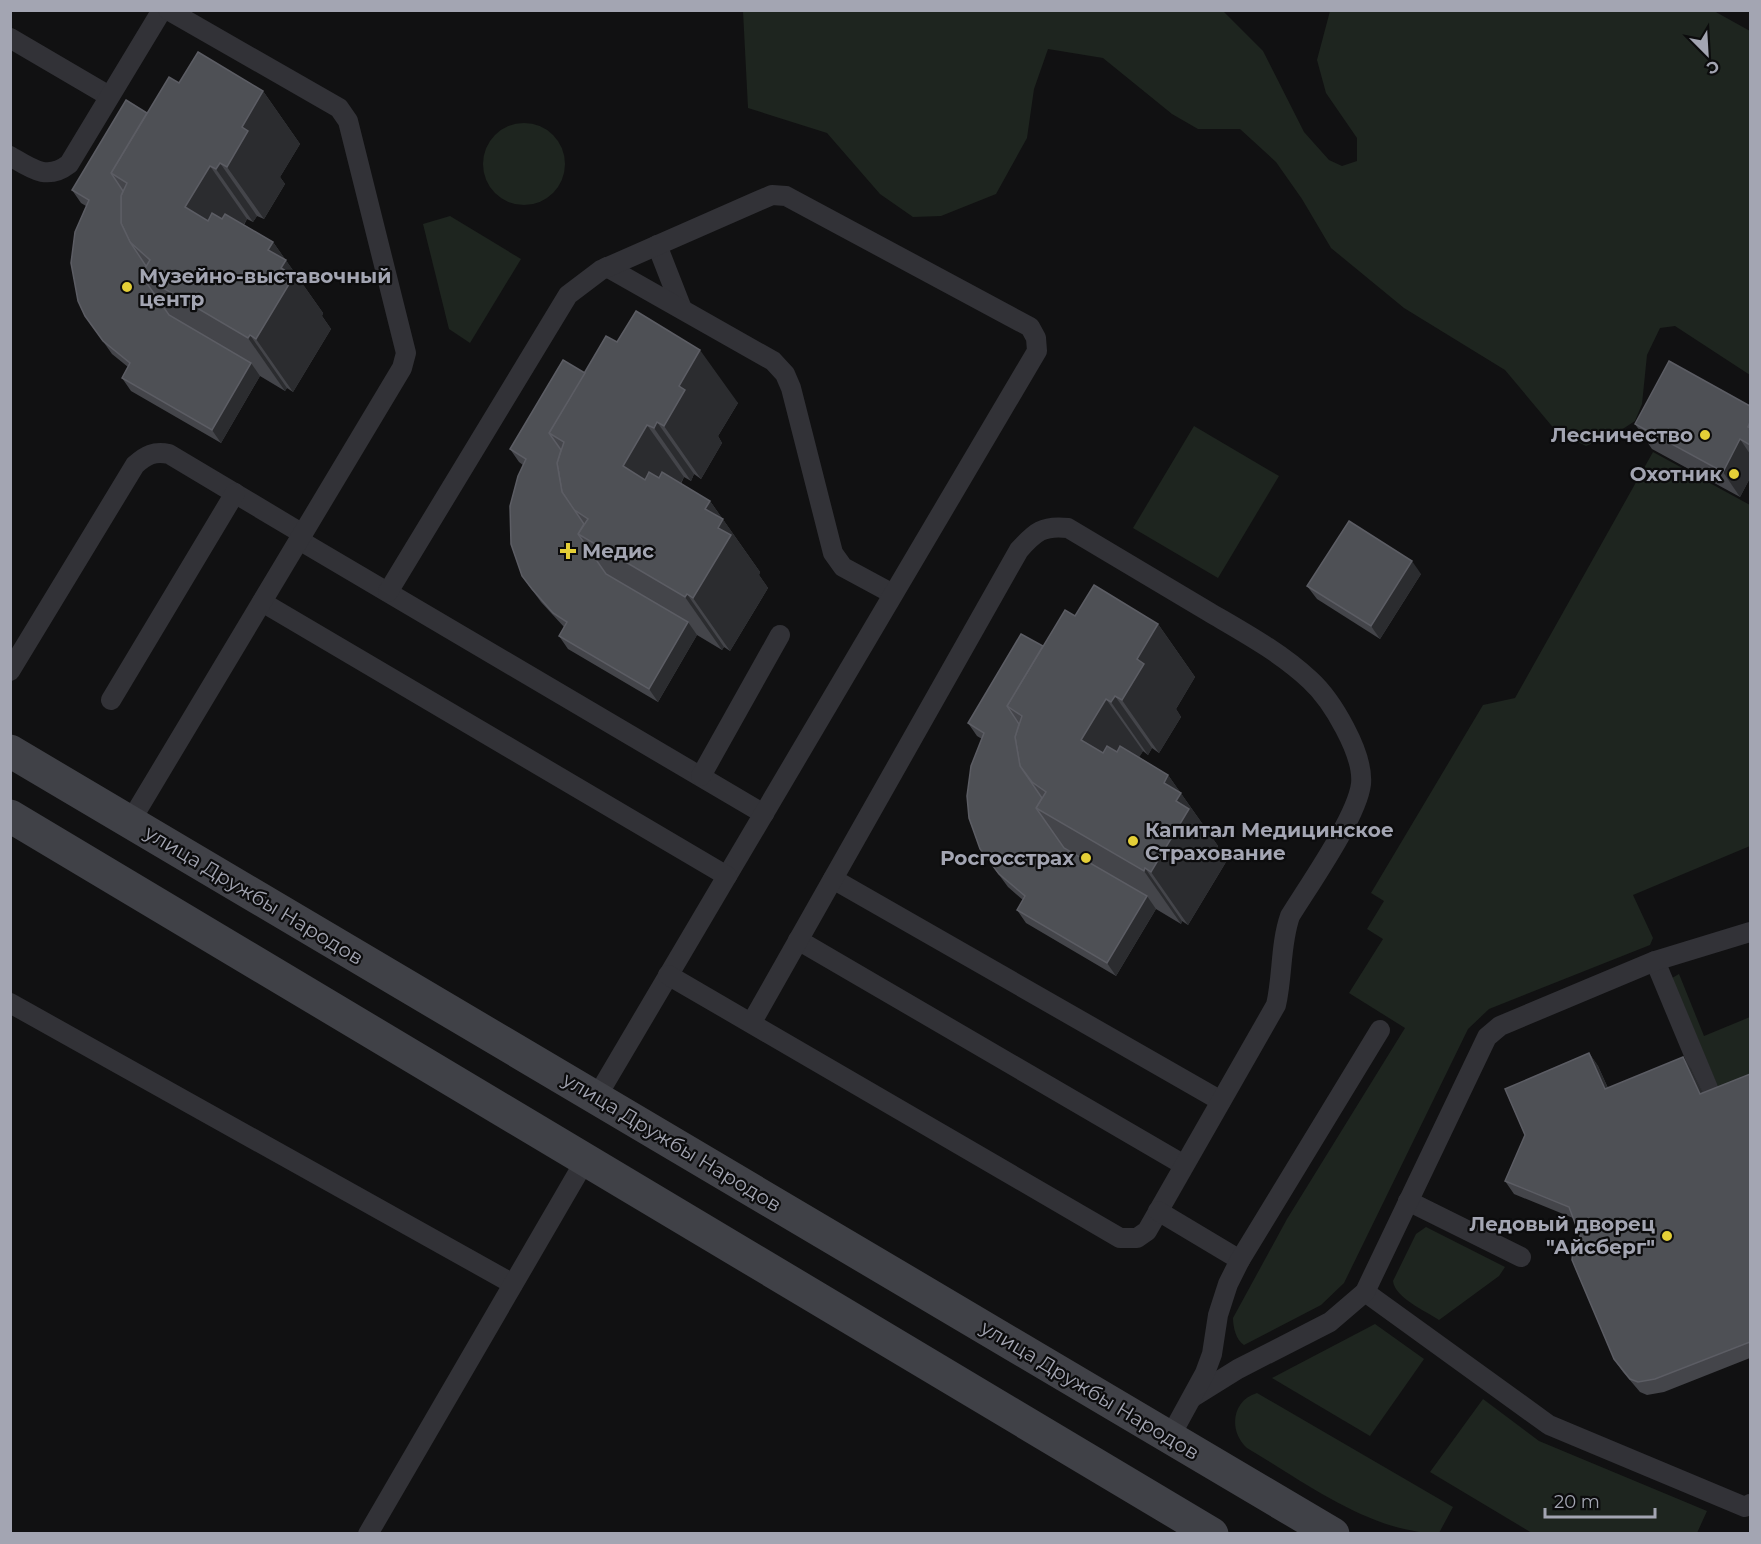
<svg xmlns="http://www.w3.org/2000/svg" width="1761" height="1544" viewBox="0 0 1761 1544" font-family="Montserrat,sans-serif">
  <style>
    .green { fill: #1e251f }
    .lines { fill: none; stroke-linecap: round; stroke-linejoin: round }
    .service { stroke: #323237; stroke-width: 20 }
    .secondary { stroke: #404147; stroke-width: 33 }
    .wall { fill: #44454a }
    .shaded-wall { fill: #2b2c2f }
    .building { fill: #4e5055; stroke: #5c5d64; stroke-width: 1.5 }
    .poi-dot { fill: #e4cf37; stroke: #0c0c0d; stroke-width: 2 }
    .labels { text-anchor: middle; stroke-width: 4.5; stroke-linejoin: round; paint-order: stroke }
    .poi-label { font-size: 20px; font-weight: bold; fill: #a3a5b2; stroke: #0c0c0d; text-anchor: end }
    .street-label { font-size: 20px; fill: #a3a5b2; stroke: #0c0c0d }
  </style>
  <rect width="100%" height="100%" fill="#111112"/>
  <g class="green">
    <path d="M 743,11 L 1223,11 L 1263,51 L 1304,132 L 1329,160 L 1342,166 L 1357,161 L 1357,138 L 1326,93 L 1317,60 L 1330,11 L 1714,11 L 1750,31 L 1750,375 L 1675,326 L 1660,328 L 1647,355 L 1642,404 L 1635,421 L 1618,432 L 1586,446 L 1556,431 L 1505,370 L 1404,308 L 1331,248 L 1302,199 L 1276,162 L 1240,129 L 1198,129 L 1172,114 L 1103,58 L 1048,49 L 1034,89 L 1027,138 L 996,194 L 941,216 L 913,217 L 880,194 L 827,133 L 748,108 Z"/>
    <circle cx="524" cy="164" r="41"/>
    <path d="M 450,216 L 521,259 L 470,343 L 449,329 L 423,224 Z"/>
    <path d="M 1194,426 L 1279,476 L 1218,578 L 1133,528 Z"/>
    <path d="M 1653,452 L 1750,505 L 1750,846 L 1633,895 L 1653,938 L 1650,945 L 1489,1009 L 1468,1029 L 1344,1283 L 1321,1305 L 1244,1345 C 1236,1340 1233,1327 1233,1318 L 1287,1219 L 1405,1028 L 1349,993 L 1383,939 L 1367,929 L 1384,901 L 1371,893 L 1483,705 L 1515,698 Z"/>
    <path d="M 1679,974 L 1704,1036 L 1750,1017 L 1750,1088 L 1723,1099 L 1672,978 Z"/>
    <path d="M 1426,1227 L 1505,1267 L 1499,1276 L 1439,1320 C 1426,1311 1395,1298 1393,1281 L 1416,1234 Z"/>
    <path d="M 1375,1324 L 1424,1359 L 1370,1436 L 1272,1378 Z"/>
    <path d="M 1257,1393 L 1453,1507 L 1439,1533 C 1372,1534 1303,1481 1247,1448 C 1228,1431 1232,1400 1257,1393 Z"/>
    <path d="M 1483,1399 L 1539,1441 L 1707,1511 L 1697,1533 L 1532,1533 L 1430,1472 Z"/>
  </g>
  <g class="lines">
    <g class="service">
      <path d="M 10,38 L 109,96"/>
      <path d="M 10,156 C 32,169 47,181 69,164 L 162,10"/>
      <path d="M 657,245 L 682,309"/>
      <path d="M 607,267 L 773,361 L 785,374 L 791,388 L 833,553 L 843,567 L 893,594"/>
      <path d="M 299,540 L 764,814"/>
      <path d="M 388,592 L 568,295 L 601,270 L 758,201 L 772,195 L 786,196 L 1030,327 L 1036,338 L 1037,351 L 727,876"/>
      <path d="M 262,602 L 727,876 L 596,1098"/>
      <path d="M 10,671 L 135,465 C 146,455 154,451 169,454 L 303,534"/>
      <path d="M 111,700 L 235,493"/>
      <path d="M 701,776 L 780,635"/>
      <path d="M 130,822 L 402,368 L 406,353 L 348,121 L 339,108 L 168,10"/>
      <path d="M 833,879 L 1221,1101"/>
      <path d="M 798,940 L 1184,1165"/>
      <path d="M 1655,961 L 1710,1093"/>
      <path d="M 668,975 L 1120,1238 L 1137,1238 L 1147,1231 L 1276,1005 C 1283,975 1280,945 1290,916 C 1309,885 1357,817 1361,784 C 1364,754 1332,700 1310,680 C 1280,652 1243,632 1209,612 C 1162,584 1115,556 1068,528 C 1043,525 1035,532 1019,550 L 752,1022"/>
      <path d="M 10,1003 L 513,1284"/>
      <path d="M 1408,1201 L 1521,1257"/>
      <path d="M 1158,1211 L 1240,1260"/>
      <path d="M 1365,1292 L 1549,1425 L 1745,1507 L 1750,1504"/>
      <path d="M 1193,1397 L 1238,1369 L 1330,1322 L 1365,1292 L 1487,1037 L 1500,1026 L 1655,961 L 1750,932"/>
      <path d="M 1170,1437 L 1205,1373 L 1212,1354 L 1218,1315 L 1228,1284 L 1240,1260 L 1380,1030"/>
      <path d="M 368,1534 L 586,1159"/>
    </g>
    <g class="secondary">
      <path d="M 10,751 L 1333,1534"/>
      <path d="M 10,816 L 1212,1534"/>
    </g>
  </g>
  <g class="wall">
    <path d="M 179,83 L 263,91 L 300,144 L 280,177 L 285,184 L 264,219 L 257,216 L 253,222 L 247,219 L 244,225 L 273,242 L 323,313 L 322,316 L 331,329 L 293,392 L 287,388 L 285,391 L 260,376 L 221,443 L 131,391 L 122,378 L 128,367 L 112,354 L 85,316 L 86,206 L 81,203 L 72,190 L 147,113 Z"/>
    <path d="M 617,342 L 738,403 L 718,436 L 722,443 L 701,479 L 694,474 L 691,481 L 684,477 L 681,484 L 710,501 L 760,572 L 759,575 L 768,588 L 730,651 L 724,647 L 722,650 L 697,635 L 658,702 L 568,649 L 559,636 L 564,627 L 541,602 L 522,576 L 523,465 L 519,462 L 510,449 L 585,373 Z"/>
    <path d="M 1750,406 L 1750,478 L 1740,497 L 1652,449 L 1635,424 Z"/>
    <path d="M 1421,574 L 1380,639 L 1317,599 L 1307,586 Z"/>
    <path d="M 1075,616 L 1158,624 L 1195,677 L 1176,709 L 1181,717 L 1159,753 L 1152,748 L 1148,755 L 1143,751 L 1139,757 L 1168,775 L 1218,846 L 1217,848 L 1226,862 L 1188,925 L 1182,921 L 1181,924 L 1156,909 L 1116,976 L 1026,923 L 1017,910 L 1023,900 L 1008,887 L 980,849 L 982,739 L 977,736 L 968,723 L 1043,646 Z"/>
    <path d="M 1589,1053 L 1598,1066 L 1608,1088 L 1692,1070 L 1703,1093 L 1750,1074 L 1750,1358 L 1664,1392 L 1647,1395 L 1640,1392 L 1623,1372 L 1614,1359 L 1581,1239 L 1573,1218 L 1514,1194 L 1505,1181 Z"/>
  </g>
  <g class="shaded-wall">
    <path d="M 263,91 L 300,144 L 280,177 L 285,184 L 264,219 L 227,167 L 242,127 Z"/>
    <path d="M 220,163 L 257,216 L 253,222 L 216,169 Z"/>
    <path d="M 210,166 L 247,219 L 222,260 L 185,207 Z"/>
    <path d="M 273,242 L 323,313 L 322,316 L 331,329 L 293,392 L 256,339 L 268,250 Z"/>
    <path d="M 250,335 L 287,388 L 285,391 L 248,338 Z"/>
    <path d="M 700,350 L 738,403 L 718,436 L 722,443 L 701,479 L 664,426 L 679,386 Z"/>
    <path d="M 251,363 L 260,376 L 221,443 L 212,430 Z"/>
    <path d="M 657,422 L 694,474 L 691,481 L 654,428 Z"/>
    <path d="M 647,425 L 684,477 L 660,519 L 623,466 Z"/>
    <path d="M 1740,439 L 1750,454 L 1750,478 L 1740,497 L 1723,472 Z"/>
    <path d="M 710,501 L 760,572 L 759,575 L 768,588 L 730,651 L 693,598 L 705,509 Z"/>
    <path d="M 1412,561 L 1421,574 L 1380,639 L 1371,626 Z"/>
    <path d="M 687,594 L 724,647 L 722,650 L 685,597 Z"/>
    <path d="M 688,622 L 697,635 L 658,702 L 649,689 Z"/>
    <path d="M 1158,624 L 1195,677 L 1176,709 L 1181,717 L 1159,753 L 1122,700 L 1137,659 Z"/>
    <path d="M 1115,696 L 1152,748 L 1148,755 L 1111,702 Z"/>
    <path d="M 1106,699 L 1143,751 L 1118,793 L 1081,740 Z"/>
    <path d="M 1168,775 L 1218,846 L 1217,848 L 1226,862 L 1188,925 L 1151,872 L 1164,783 Z"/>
    <path d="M 1145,868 L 1182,921 L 1181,924 L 1144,871 Z"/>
    <path d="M 1147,896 L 1156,909 L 1116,976 L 1107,963 Z"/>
    <path d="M 1589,1053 L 1598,1066 L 1614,1102 L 1605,1089 Z"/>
    <path d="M 1683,1057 L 1692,1070 L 1710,1107 L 1700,1094 Z"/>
  </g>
  <g class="building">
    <path d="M 198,52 L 263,91 L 242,127 L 248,131 L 227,167 L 220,163 L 216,169 L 210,166 L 185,207 L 208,221 L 212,213 L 222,219 L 225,214 L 273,242 L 268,250 L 286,260 L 281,268 L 294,276 L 256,339 L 250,335 L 248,338 L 141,275 L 150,260 L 130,242 L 121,223 L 121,196 L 127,183 L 111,173 L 169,77 L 179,83 Z"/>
    <path d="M 126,100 L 147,113 L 111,173 L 123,191 L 121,196 L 121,223 L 130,242 L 146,266 L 141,275 L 169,315 L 251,363 L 212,430 L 122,378 L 130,363 L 103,341 L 85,316 L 78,301 L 71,263 L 75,232 L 89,200 L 72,190 Z"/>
    <path d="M 636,311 L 700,350 L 679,386 L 685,390 L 664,426 L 657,422 L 654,428 L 647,425 L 623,466 L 645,480 L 649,472 L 659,478 L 662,472 L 710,501 L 705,509 L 723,519 L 718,528 L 731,535 L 693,598 L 687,594 L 685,597 L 578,534 L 588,519 L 573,509 L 562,492 L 557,463 L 564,442 L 549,433 L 606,336 L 617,342 Z"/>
    <path d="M 563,360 L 585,373 L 549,433 L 561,450 L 557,463 L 562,492 L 584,524 L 578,534 L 606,574 L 688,622 L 649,689 L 559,636 L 567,622 L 553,613 L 532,589 L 522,576 L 511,544 L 510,506 L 518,476 L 526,459 L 510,449 Z"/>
    <path d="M 1669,361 L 1750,406 L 1750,422 L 1748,427 L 1750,428 L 1750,445 L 1740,439 L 1723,472 L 1635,424 Z"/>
    <path d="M 1349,521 L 1412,561 L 1371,626 L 1307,586 Z"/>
    <path d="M 1094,585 L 1158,624 L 1137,659 L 1144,664 L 1122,700 L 1115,696 L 1111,702 L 1106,699 L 1081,740 L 1103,753 L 1107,746 L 1117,752 L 1120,746 L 1168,775 L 1164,783 L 1181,793 L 1176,801 L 1189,809 L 1151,872 L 1145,868 L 1144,871 L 1036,808 L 1046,792 L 1032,782 L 1020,766 L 1015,737 L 1022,716 L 1007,706 L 1065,610 L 1075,616 Z"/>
    <path d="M 1021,634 L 1043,646 L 1007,706 L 1019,724 L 1015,737 L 1020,766 L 1042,798 L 1036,808 L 1064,848 L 1147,896 L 1107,963 L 1017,910 L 1025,896 L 999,874 L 980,849 L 969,818 L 967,796 L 971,766 L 984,733 L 968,723 Z"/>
    <path d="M 1589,1053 L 1605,1089 L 1683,1057 L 1700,1094 L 1750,1074 L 1750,1342 L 1655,1379 L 1638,1382 L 1630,1379 L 1614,1359 L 1572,1260 L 1573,1248 L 1581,1239 L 1569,1207 L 1505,1181 L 1525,1135 L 1505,1089 Z"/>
  </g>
  <g class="poi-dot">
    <circle cx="127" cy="287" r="6"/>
    <circle cx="1705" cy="435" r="6"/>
    <circle cx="1734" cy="474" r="6"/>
    <path d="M565 542h6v6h6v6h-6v6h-6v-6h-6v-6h6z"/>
    <circle cx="1133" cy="841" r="6"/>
    <circle cx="1086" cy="858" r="6"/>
    <circle cx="1667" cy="1236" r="6"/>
  </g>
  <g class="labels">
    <g class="poi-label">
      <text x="139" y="283" text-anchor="start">Музейно-выставочный<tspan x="139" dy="23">центр</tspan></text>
      <text x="1693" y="442">Лесничество</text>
      <text x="1722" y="481">Охотник</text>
      <text x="582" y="558" text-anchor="start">Медис</text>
      <text x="1145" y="837" text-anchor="start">Капитал Медицинское<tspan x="1145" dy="23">Страхование</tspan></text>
      <text x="1074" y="865">Росгосстрах</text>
      <text x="1655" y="1231">Ледовый дворец<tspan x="1655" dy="23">"Айсберг"</tspan></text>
    </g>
    <g class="street-label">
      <text transform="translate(254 895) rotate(31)" y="7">улица Дружбы Народов</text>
      <text transform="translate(672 1142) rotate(31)" y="7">улица Дружбы Народов</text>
      <text transform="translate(1090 1390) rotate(31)" y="7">улица Дружбы Народов</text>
    </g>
  </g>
  <rect width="1761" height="1544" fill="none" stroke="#a3a5b2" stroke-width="24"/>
  <g transform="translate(1707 54) rotate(156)" stroke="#0c0c0d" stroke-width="4.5" paint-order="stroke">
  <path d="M0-4.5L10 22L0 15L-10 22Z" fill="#a3a5b2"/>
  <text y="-9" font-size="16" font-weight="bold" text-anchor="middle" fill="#a3a5b2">С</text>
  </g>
  <path d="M1545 1508v9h110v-9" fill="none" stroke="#a3a5b2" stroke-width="3"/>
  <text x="1554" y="1508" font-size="18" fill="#a3a5b2" stroke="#0c0c0d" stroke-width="4.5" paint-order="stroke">20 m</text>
</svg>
